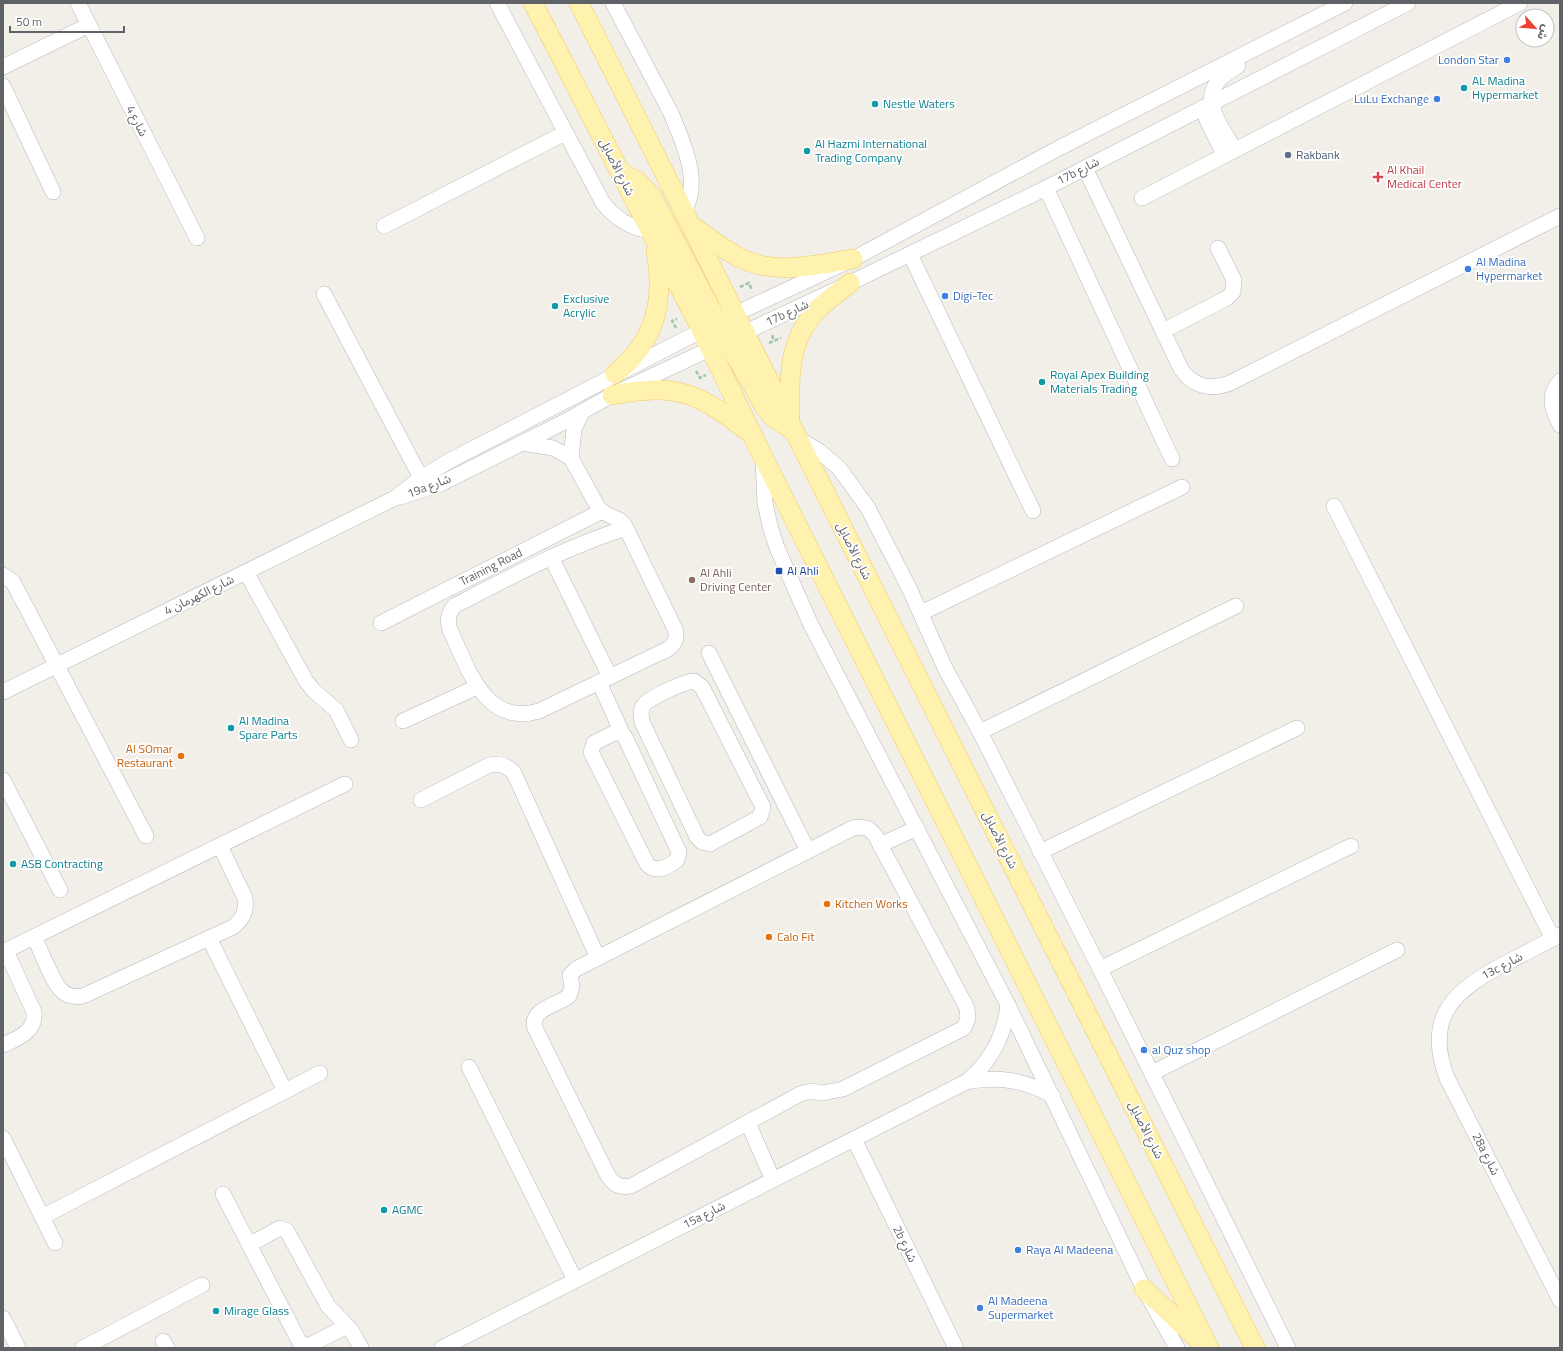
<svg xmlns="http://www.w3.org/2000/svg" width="1563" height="1351" viewBox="0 0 1563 1351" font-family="'Titillium Web','Noto Sans Arabic',sans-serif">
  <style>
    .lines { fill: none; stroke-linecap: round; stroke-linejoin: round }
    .minor-casing { stroke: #b5b8bc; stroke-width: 16 }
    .major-casing { stroke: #f2c960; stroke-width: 20 }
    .path { stroke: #9cc7a9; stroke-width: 2.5; stroke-dasharray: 4 2; stroke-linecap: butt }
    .minor { stroke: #fff; stroke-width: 15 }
    .major { stroke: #fff2af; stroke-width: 19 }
    .shop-dot { fill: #3f7fe0; stroke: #fff; stroke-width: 1.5 }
    .culture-dot { fill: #0f9aa8; stroke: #fff; stroke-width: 1.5 }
    .service-dot { fill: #5c6f8a; stroke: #fff; stroke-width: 1.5 }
    .health-dot { fill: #e0444e; stroke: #fff; stroke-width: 1.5 }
    .transit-dot { fill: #1a4fb4; stroke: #fff; stroke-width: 1.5 }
    .education-dot { fill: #8d6e63; stroke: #fff; stroke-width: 1.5 }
    .food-dot { fill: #e8710a; stroke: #fff; stroke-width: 1.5 }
    .labels { text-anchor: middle; stroke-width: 3.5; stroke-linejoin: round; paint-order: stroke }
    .shop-label { font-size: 12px; fill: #366cbe; stroke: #fff; text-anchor: start }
    .culture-label { font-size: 12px; fill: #0d838f; stroke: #fff; text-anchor: start }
    .street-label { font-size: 12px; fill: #5f6368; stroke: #fff }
    .service-label { font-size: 12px; fill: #4e5e75; stroke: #fff; text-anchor: start }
    .health-label { font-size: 12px; fill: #be3a42; stroke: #fff; text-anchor: start }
    .transit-label { font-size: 12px; fill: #164399; stroke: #fff; text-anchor: start }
    .education-label { font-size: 12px; fill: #785e54; stroke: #fff; text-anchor: start }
    .food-label { font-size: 12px; fill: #c56008; stroke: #fff; text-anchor: start }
  </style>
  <rect width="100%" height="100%" fill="#f1efe8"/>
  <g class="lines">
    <defs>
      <g id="minor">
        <path d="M 78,3 L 197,238"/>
        <path d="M 497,3 L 603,203 C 616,219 630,228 650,231"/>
        <path d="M 613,3 L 671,113 C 683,143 702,181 684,211"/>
        <path d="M 3,67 L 89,25"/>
        <path d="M 3,86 L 53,192"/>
        <path d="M 1206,118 L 1224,155"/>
        <path d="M 1235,150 C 1225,133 1202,104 1216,84 C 1221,76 1230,71 1238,66"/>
        <path d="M 1085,168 L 1181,369 C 1193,386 1210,391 1230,383 L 1560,216"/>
        <path d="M 1046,188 L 1172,459"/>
        <path d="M 1142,198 L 1520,3"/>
        <path d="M 384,226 L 565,133"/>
        <path d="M 910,254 L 1033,511"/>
        <path d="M 324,294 L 421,478"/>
        <path d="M 1163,331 L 1227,298 L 1233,292 L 1234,280 L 1218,248"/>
        <path d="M 1560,381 C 1547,396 1552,409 1560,425"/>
        <path d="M 582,412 L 574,429 L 571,458 L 599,509 C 609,518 620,516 626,528 L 675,629 C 678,638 675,644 668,649 L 539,711 C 485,727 468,668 450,630 C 447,620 448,615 454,606 C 510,577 566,547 626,528"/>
        <path d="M 797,438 L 819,451 L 839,468 L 868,508 L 910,590 L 945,668 L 980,732 L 1100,969 L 1288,1348"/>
        <path d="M 522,443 L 553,448 L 571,458"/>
        <path d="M 763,458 L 765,503 L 770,526 L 777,548 L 811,625 L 1008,1005 L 1144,1289 L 1177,1348"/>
        <path d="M 400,497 L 440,484 L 564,422 L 612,395 L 850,283 L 1046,188 L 1408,3"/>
        <path d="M 1334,506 L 1553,939"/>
        <path d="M 551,557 L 610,677"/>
        <path d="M 246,572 L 306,681 L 313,690 L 336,710 L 351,740"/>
        <path d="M 3,575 L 13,582 L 146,836"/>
        <path d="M 921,613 L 1182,487"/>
        <path d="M 381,623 L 602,511"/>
        <path d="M 709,653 L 808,851"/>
        <path d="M 694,681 L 702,687 L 763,807 L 760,817 L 710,844 L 702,842 L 697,837 L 642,722 C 641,716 640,711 643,706 C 648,698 684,682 694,681 Z"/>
        <path d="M 599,682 L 623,735"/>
        <path d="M 3,692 L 395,498 L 421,478 L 449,461 L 720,321 L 853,259 L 1059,148 L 1345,3"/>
        <path d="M 403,721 L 477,687"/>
        <path d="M 980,732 L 1236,606"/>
        <path d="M 614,733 L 621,733 L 625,737 L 679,852 L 677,860 C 668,867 656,874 647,864 L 591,752 L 594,743 Z"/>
        <path d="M 3,780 L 60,890"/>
        <path d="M 421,800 L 489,765 C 500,763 507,765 514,773 L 598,958"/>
        <path d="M 861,827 L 869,829 L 875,835 L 967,1008 L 968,1018 L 964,1028 L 843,1089 L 822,1093 L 811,1091 L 800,1094 L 631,1186 C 621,1188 614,1185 608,1176 L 535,1028 C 529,1009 558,1005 569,996 L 572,987 L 570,975 L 576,969 L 853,828 Z"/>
        <path d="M 880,845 L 917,828"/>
        <path d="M 1040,852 L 1297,728"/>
        <path d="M 1560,935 C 1543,944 1525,953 1508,962 C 1456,989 1423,1015 1447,1078 L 1560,1300"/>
        <path d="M 34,937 C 41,950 52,982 62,991 C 68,997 75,997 83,996 L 233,927 C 243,919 247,911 245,898 L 220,846"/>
        <path d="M 209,938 L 285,1091"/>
        <path d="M 3,952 L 345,784"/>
        <path d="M 1100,969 L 1351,846"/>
        <path d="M 3,1045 C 18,1038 36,1032 34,1012 L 6,951"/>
        <path d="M 469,1067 L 575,1280"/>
        <path d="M 1152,1073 L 1397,950"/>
        <path d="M 966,1082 C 998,1076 1025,1080 1053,1096"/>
        <path d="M 748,1123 L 773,1180"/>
        <path d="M 3,1138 L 55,1243"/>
        <path d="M 854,1139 L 956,1348"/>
        <path d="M 223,1194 L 300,1343 L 308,1346 L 312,1344 L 347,1326"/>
        <path d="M 42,1217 L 320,1073"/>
        <path d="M 249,1245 L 276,1230 L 280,1228 L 287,1231 L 328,1306 L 351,1330 L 361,1348"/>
        <path d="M 3,1318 L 18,1348"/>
        <path d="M 163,1341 L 167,1348"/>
        <path d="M 83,1348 L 202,1285"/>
        <path d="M 442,1348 L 966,1082 C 991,1062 1004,1037 1008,1005"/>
      </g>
      <g id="major">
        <path d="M 533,3 L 702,331 L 763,457 L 1209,1348"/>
        <path d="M 579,3 L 1255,1348"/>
        <path d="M 620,172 L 637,181 L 651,195 L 713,313 L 728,329 L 745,332"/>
        <path d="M 695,228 C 709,238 723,249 738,257 C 775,276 815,265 853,259"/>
        <path d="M 707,331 L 719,334 L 727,341 L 766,409 L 773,417 L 791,429"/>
        <path d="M 615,374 C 655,341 665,303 656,252"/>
        <path d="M 612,395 C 679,383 696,392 749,432"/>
        <path d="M 790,416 C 789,377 788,341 817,310 C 827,300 839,292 850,283"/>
        <path d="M 1144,1289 L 1201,1342"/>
      </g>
    </defs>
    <use href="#minor" class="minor-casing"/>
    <use href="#major" class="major-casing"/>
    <g class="path">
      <path d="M 740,287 L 749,283 L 752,290"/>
      <path d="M 676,328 L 672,321 L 677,319"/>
      <path d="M 772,335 L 774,341"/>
      <path d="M 769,343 L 781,338"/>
      <path d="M 696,371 L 700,378 L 706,375"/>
    </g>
    <use href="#minor" class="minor"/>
    <use href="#major" class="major"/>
  </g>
  <g class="shop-dot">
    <circle cx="1507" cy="60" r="4"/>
    <circle cx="1437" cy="99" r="4"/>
    <circle cx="1468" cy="269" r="4"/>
    <circle cx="945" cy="296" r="4"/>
    <circle cx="1144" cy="1050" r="4"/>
    <circle cx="1018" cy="1250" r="4"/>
    <circle cx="980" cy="1308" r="4"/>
  </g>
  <g class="culture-dot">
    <circle cx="1464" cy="88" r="4"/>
    <circle cx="875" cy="104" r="4"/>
    <circle cx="807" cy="151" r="4"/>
    <circle cx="555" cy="306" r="4"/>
    <circle cx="1042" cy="382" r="4"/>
    <circle cx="231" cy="728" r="4"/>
    <circle cx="13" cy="864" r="4"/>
    <circle cx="384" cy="1210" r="4"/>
    <circle cx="216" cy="1311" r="4"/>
  </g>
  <circle class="service-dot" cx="1288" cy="155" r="4"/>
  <path class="health-dot" d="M1376 171h4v4h4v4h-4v4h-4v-4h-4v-4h4z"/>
  <rect class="transit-dot" x="775" y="567" width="8" height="8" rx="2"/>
  <circle class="education-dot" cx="692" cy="580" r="4"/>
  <g class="food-dot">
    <circle cx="181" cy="756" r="4"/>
    <circle cx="827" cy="904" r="4"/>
    <circle cx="769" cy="937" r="4"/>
  </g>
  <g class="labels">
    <g class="shop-label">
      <text x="1499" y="64" text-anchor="end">London Star</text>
      <text x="1429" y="103" text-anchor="end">LuLu Exchange</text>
      <text x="1476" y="266">Al Madina<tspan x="1476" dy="14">Hypermarket</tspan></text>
      <text x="953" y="300">Digi-Tec</text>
      <text x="1152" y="1054">al Quz shop</text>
      <text x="1026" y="1254">Raya Al Madeena</text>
      <text x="988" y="1305">Al Madeena<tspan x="988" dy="14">Supermarket</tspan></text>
    </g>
    <g class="culture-label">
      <text x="1472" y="85">AL Madina<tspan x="1472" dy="14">Hypermarket</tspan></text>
      <text x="883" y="108">Nestle Waters</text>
      <text x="815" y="148">Al Hazmi International<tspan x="815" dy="14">Trading Company</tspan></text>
      <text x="563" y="303">Exclusive<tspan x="563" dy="14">Acrylic</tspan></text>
      <text x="1050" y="379">Royal Apex Building<tspan x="1050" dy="14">Materials Trading</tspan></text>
      <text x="239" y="725">Al Madina<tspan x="239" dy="14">Spare Parts</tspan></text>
      <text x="21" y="868">ASB Contracting</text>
      <text x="392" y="1214">AGMC</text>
      <text x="224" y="1315">Mirage Glass</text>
    </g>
    <g class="street-label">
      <text transform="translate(137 121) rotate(63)" y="4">شارع 4</text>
      <text transform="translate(617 167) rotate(63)" y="4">شارع الأصايل</text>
      <text transform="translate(1078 171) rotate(-27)" y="4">17b شارع</text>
      <text transform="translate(787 313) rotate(-25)" y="4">17b شارع</text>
      <text transform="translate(429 486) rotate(-21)" y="4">19a شارع</text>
      <text transform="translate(854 551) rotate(63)" y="4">شارع الأصايل</text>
      <text transform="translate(491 567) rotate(-27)" y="4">Training Road</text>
      <text transform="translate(199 595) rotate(-26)" y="4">شارع الكهرمان 4</text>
      <text transform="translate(1000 840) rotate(63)" y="4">شارع الأصايل</text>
      <text transform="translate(1502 966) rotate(-28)" y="4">13c شارع</text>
      <text transform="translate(1146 1130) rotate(63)" y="4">شارع الأصايل</text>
      <text transform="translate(1486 1154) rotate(63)" y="4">28a شارع</text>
      <text transform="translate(704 1215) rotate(-27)" y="4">15a شارع</text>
      <text transform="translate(905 1244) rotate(64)" y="4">2b شارع</text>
    </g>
    <g class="service-label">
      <text x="1296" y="159">Rakbank</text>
    </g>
    <g class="health-label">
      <text x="1387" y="174">Al Khail<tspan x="1387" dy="14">Medical Center</tspan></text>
    </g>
    <g class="transit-label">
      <text x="787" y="575">Al Ahli</text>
    </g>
    <g class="education-label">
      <text x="700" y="577">Al Ahli<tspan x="700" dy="14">Driving Center</tspan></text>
    </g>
    <g class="food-label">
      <text x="173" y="753" text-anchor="end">Al SOmar<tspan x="173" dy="14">Restaurant</tspan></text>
      <text x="835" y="908">Kitchen Works</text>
      <text x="777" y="941">Calo Fit</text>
    </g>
  </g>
  <rect width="1563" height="1351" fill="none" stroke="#5f6368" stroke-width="8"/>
  <g transform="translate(1535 28) rotate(117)"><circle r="19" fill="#ffffff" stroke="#bfc1c3"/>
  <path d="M0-3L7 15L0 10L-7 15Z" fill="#ea4335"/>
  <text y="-6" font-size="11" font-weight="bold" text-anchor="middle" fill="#5f6368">ش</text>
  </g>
  <path d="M10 26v6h114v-6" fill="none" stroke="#5f6368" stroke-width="2"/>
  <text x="16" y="26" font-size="12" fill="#5f6368" stroke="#ffffff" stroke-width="3" paint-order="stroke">50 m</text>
</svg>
